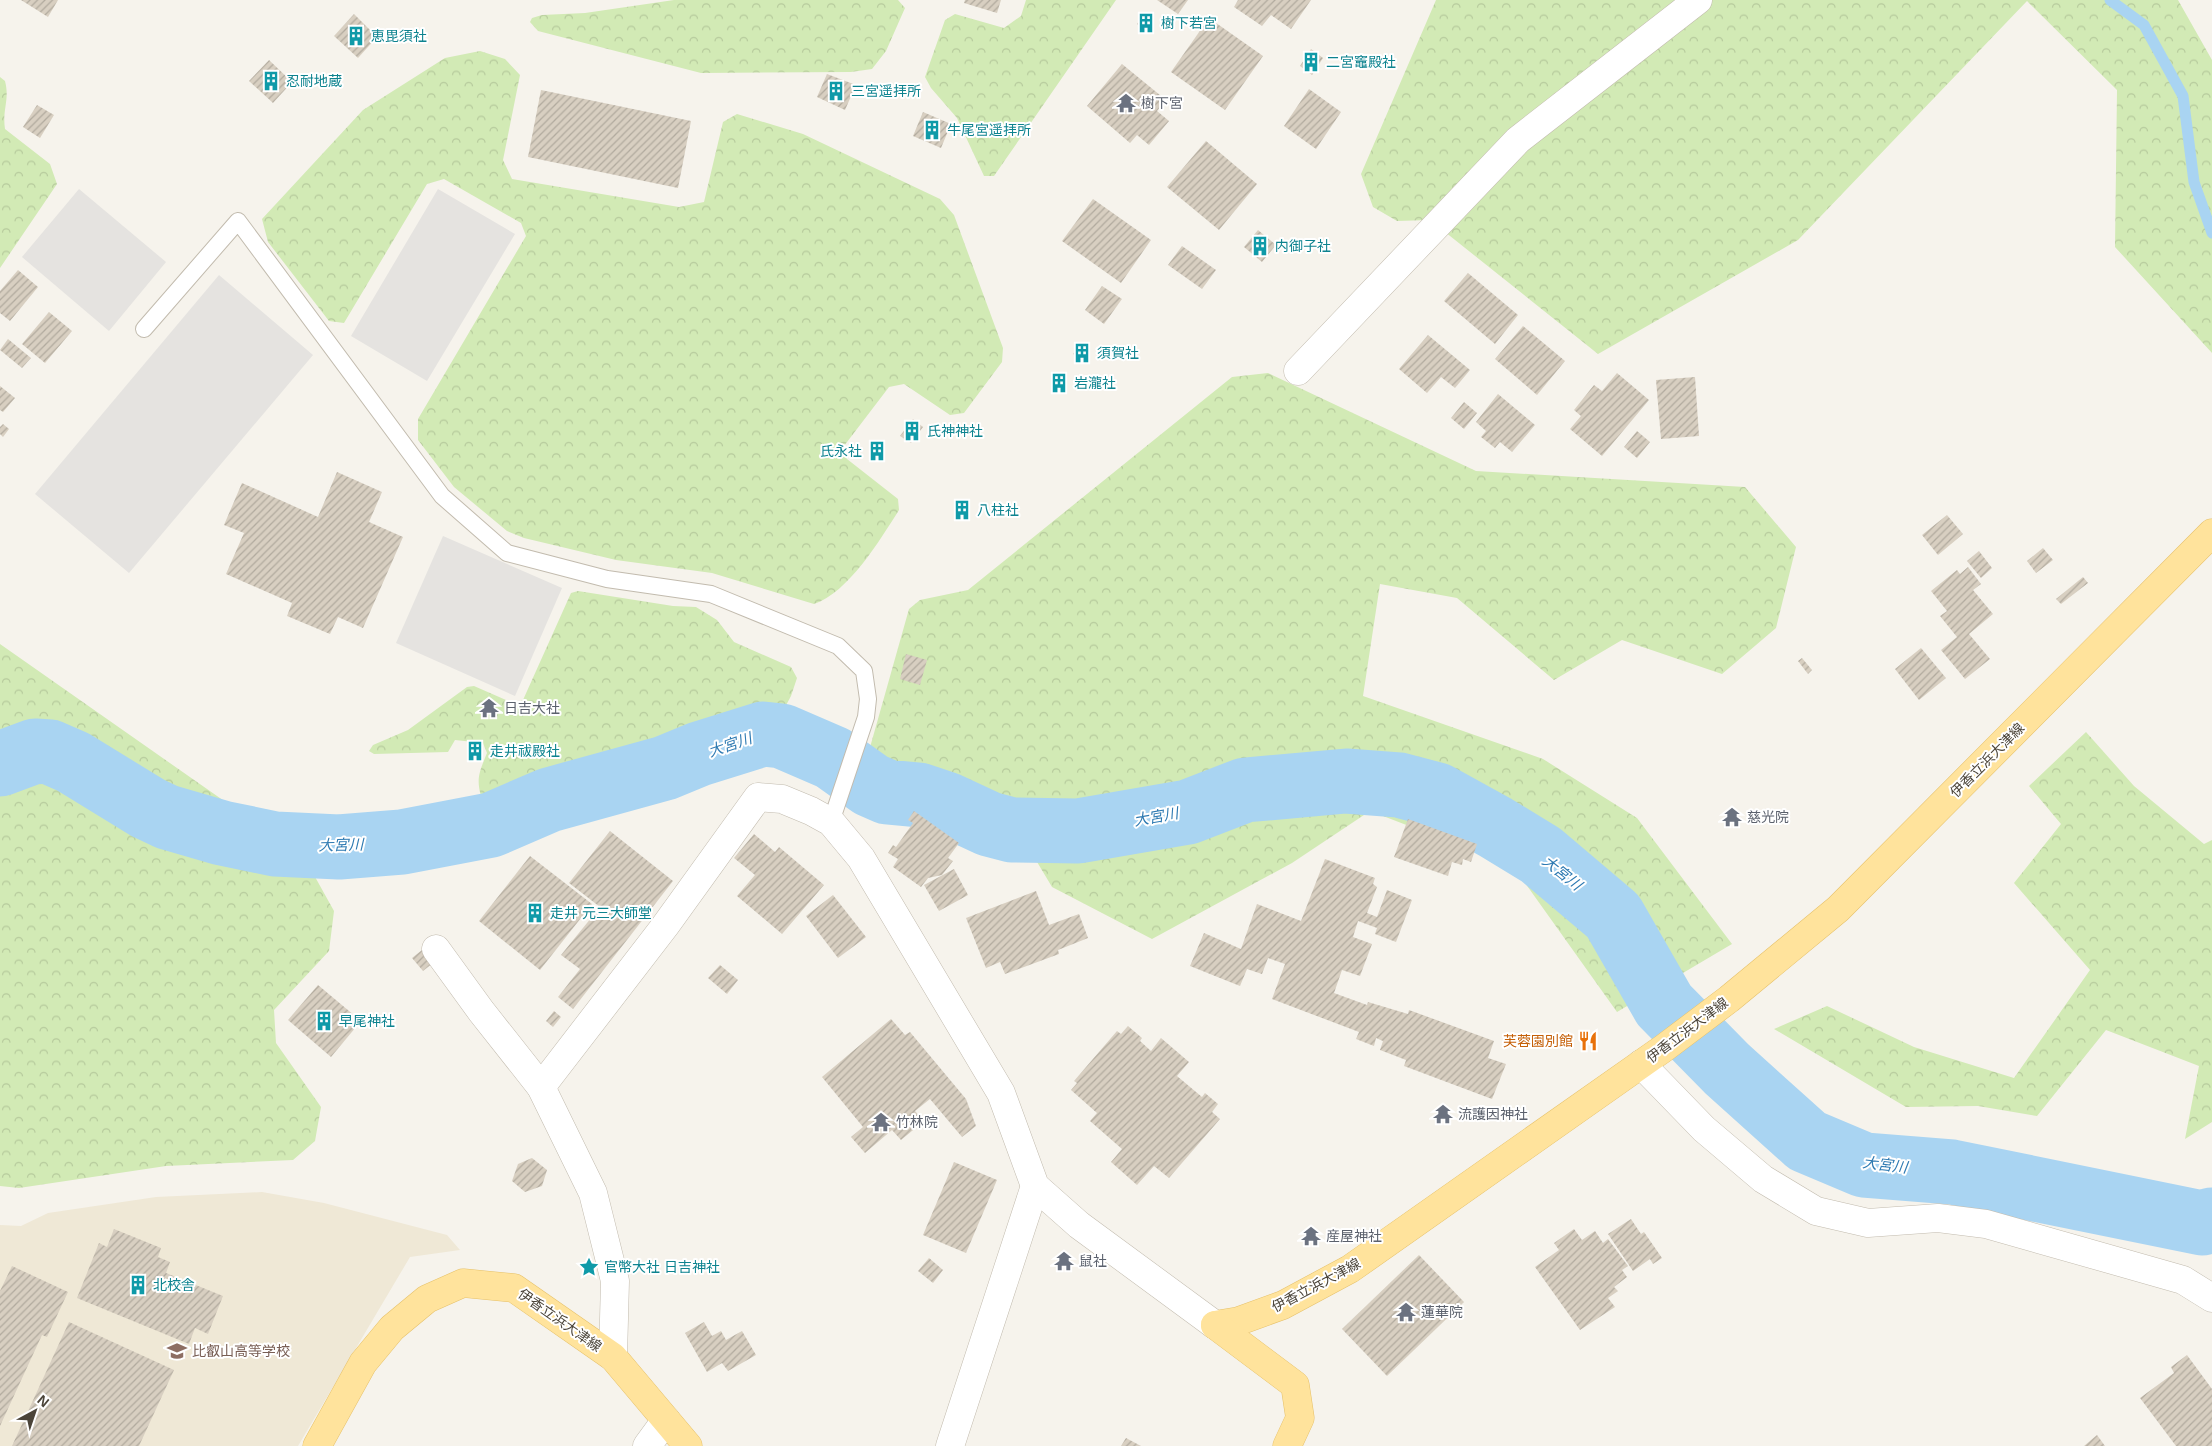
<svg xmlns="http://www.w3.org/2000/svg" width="2212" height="1446" viewBox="0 0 2212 1446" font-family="Arial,'Noto Sans JP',sans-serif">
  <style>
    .education { fill: #efe8d6 }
    .forest { fill: url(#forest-crowns) }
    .parking { fill: #e5e3e0 }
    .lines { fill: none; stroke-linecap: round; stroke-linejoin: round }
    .stream { stroke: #a9d4f2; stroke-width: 11 }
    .river { stroke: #a9d4f2; stroke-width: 65 }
    .building { fill: url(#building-hatch) }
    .service-casing { stroke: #c2bbae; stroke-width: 18 }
    .minor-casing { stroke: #c2bbae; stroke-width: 29 }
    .primary-casing { stroke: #e6c16a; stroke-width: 29 }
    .service { stroke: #fff; stroke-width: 16 }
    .minor { stroke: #fff; stroke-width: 28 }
    .primary { stroke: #ffe39c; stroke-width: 28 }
    .labels { text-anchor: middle; stroke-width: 4; stroke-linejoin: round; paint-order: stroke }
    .culture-label { font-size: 14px; fill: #0d838f; stroke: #fff; text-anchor: start }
    .worship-label { font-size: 14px; fill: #5b616d; stroke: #fff; text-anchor: start }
    .street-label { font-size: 14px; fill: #4b4439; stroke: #fff }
    .food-label { font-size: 14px; fill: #c56008; stroke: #fff; text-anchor: end }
    .education-label { font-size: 14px; fill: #785e54; stroke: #fff; text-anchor: start }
    .water-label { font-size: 15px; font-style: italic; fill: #2e7ab2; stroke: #fff }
  </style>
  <defs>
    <pattern id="forest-crowns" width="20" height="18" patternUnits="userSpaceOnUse" patternTransform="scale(1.25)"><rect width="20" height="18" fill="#d2eab5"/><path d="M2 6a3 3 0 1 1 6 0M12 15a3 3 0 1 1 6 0" fill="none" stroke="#b6ca9c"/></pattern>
    <pattern id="building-hatch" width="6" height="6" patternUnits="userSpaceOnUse" patternTransform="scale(1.25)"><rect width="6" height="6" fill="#d8cfc1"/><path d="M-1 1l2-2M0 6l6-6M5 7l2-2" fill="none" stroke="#b1aa9e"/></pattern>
  </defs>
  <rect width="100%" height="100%" fill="#f6f3ec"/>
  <path class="education" d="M 262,1192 L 324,1203 L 447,1235 L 460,1250 L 410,1257 L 298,1446 L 0,1446 L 0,1225 L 21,1226 L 48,1213 L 156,1197 Z"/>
  <g class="forest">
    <path d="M 674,0 L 898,0 L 905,8 L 886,51 L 872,69 L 851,72 L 701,73 L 538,31 L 530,22 L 532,18 L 542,15 L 585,13 Z"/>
    <path d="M 1026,0 L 1116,0 L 994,176 L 984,176 L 957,118 L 931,88 L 925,77 L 945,20 L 955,14 L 1004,28 L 1021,16 Z"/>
    <path d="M 1436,0 L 2178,0 L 2212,60 L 2212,353 L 2115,247 L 2117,90 L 2027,1 L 1798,240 L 1598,354 L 1430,220 L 1397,221 L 1373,207 L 1361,174 Z"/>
    <path d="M 480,51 L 505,59 L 520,75 L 503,160 L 512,179 L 679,207 L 704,202 L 723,122 L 737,114 L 803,134 L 940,199 L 954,215 L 1003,348 L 1002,362 L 964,413 L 950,415 L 904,384 L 889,387 L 844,446 L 847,459 L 898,499 L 899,510 C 880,540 848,593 814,604 L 712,573 L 616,560 L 524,538 L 507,531 L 454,487 L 418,440 L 418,419 L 526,236 L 521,223 L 444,179 L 427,184 L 344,323 L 329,321 L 268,242 L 262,219 L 363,110 L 445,58 Z"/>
    <path d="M 0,77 L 5,81 C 10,100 2,109 5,129 L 50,164 L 57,184 L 0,268 Z"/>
    <path d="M 1268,373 L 1476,471 L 1745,487 L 1796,547 L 1776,628 L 1722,674 L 1622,640 L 1554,680 L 1457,598 L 1380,584 L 1363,696 L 1543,759 L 1637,818 L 1732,944 L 1617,1012 L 1513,866 L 1370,811 L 1292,863 L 1152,939 L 1052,887 L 1009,815 L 942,789 L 905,782 L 873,773 L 867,758 L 909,609 L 920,600 L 968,590 L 1232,377 Z"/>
    <path d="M 578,591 L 673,606 L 696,607 L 717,620 L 734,642 L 791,667 L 797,678 L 791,696 L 784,709 L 776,714 L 733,720 L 682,736 L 655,754 L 632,764 L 555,780 L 493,808 L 484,806 C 476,781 477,777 487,753 L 483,743 L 455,740 L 448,752 L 374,754 L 369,751 L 373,745 L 408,730 L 467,687 L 474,686 L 515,704 L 523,700 L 571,593 Z"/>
    <path d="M 0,644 L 304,857 L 334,911 L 329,951 L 274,1010 L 276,1043 L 321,1107 L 315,1141 L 293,1160 L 166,1166 L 19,1188 L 0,1186 Z"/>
    <path d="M 2086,732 L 2134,786 L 2204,844 L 2212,840 L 2212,1122 L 2185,1139 L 2199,1066 L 2106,1030 L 2037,1116 L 1978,1106 L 1906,1107 L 1774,1029 L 1827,1006 L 1914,1047 L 2014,1078 L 2090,970 L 2014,883 L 2061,824 L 2029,786 Z"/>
  </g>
  <g class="parking">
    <path d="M 79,189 L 166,262 L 109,331 L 22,257 Z"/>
    <path d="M 438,189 L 515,234 L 427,381 L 351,336 Z"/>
    <path d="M 219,275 L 313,355 L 129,573 L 35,494 Z"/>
    <path d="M 443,536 L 562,588 L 515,696 L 396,643 Z"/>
  </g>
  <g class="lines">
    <path class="stream" d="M 2110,0 L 2144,25 L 2183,96 L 2194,182 L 2212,233"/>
    <path class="river" d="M 0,764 L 35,751 L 50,752 L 73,762 L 148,808 L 167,817 L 222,833 L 275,844 L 339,847 L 402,842 L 491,825 L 549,800 L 665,768 L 699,754 L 763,734 L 782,736 L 833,758 L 871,785 L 887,792 L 919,795 L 946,804 L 989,824 L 1012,830 L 1078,831 L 1188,812 L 1245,790 L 1346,781 L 1399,785 L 1437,795 L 1495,827 L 1541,855 L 1613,916 L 1664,1005 L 1727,1069 L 1807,1141 L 1864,1165 L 1952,1172 L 2202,1223 L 2212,1220"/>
  </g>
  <g class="building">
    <path d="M 21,0 L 58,0 L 48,17 Z"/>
    <path d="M 965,0 L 1001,0 L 997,13 L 964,3 Z"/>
    <path d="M 1157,0 L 1188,0 L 1178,14 Z"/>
    <path d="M 1238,0 L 1311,0 L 1291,29 L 1271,15 L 1262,26 L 1234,7 Z"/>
    <path d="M 354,14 L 377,37 L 358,58 L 334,36 Z"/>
    <path d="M 1144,14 L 1154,22 L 1148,31 L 1137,24 Z"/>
    <path d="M 1209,18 L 1263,56 L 1225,110 L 1171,72 Z"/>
    <path d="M 1311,49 L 1323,58 L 1312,75 L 1300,66 Z"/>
    <path d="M 269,60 L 292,82 L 273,103 L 249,81 Z"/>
    <path d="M 1122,64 L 1166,100 L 1157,111 L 1169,121 L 1149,145 L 1137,135 L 1130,143 L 1087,106 Z"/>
    <path d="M 827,74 L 856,85 L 845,110 L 817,97 Z"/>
    <path d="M 1309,89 L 1341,112 L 1316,149 L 1284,126 Z"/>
    <path d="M 541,90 L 691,121 L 678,188 L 528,157 Z"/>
    <path d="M 37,105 L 54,115 L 40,138 L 23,127 Z"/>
    <path d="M 923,112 L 951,124 L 941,148 L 913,136 Z"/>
    <path d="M 1206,141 L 1257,184 L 1219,230 L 1167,187 Z"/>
    <path d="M 1093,199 L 1151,240 L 1121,283 L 1062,241 Z"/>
    <path d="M 1258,230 L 1276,245 L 1262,262 L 1244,247 Z"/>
    <path d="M 1182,246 L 1216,270 L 1202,289 L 1168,265 Z"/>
    <path d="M 18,270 L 38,287 L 10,321 L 0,313 L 0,291 Z"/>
    <path d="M 1468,273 L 1518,315 L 1495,344 L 1444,301 Z"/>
    <path d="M 1102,286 L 1122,299 L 1104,324 L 1085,310 Z"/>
    <path d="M 49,312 L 72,331 L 45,363 L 22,344 Z"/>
    <path d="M 1523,326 L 1565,361 L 1537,395 L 1495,359 Z"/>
    <path d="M 1428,335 L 1470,370 L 1455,388 L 1441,377 L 1427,393 L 1399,369 Z"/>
    <path d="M 8,339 L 31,358 L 22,368 L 0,350 Z"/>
    <path d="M 1080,345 L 1090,353 L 1084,361 L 1073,354 Z"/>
    <path d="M 1617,373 L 1649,400 L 1602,456 L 1570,429 L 1581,416 L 1574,410 L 1594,385 L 1602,391 Z"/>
    <path d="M 1057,376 L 1067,383 L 1062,391 L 1051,384 Z"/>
    <path d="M 1695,377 L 1699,436 L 1661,439 L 1656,380 Z"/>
    <path d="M 0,386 L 15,398 L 3,412 L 0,410 Z"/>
    <path d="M 1498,394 L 1535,425 L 1512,452 L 1500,442 L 1495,448 L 1481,437 L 1486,431 L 1476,422 Z"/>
    <path d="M 1464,402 L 1477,413 L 1464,429 L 1451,418 Z"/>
    <path d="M 913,419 L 923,427 L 911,443 L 900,436 Z"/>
    <path d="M 3,424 L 9,429 L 3,437 L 0,434 L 0,427 Z"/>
    <path d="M 1637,431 L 1650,442 L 1637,458 L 1624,447 Z"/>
    <path d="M 876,445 L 883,450 L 878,457 L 871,452 Z"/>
    <path d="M 337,472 L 382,492 L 369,522 L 403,537 L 363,628 L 338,617 L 330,634 L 287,616 L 292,603 L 226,574 L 244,533 L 224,525 L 242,483 L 318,517 Z"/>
    <path d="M 961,504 L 968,509 L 963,516 L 956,510 Z"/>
    <path d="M 1947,515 L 1963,534 L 1938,555 L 1922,535 Z"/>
    <path d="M 2043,548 L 2053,560 L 2036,573 L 2027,561 Z"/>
    <path d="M 1979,551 L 1992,568 L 1981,578 L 1967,561 Z"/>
    <path d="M 1968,567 L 1981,584 L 1973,590 L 1993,614 L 1969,634 L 1990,659 L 1965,679 L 1941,650 L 1957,637 L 1940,616 L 1947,611 L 1931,591 L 1957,570 L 1960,574 Z"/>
    <path d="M 2083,577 L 2088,583 L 2061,604 L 2056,599 Z"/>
    <path d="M 1921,648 L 1946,678 L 1919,700 L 1895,669 Z"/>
    <path d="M 906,654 L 927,660 L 920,685 L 900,679 Z"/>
    <path d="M 1802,658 L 1812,670 L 1808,674 L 1798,661 Z"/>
    <path d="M 469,745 L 480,746 L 480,757 L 469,757 Z"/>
    <path d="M 914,811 L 959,843 L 948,858 L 953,861 L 942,875 L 928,878 L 921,887 L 893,867 L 898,859 L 888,853 L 893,845 L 896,847 L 913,823 L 908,820 Z"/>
    <path d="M 1408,819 L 1477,844 L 1471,862 L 1463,859 L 1462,865 L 1452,862 L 1448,876 L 1394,857 Z"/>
    <path d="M 610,831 L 673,881 L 573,1009 L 558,997 L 580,969 L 561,955 L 600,907 L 569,883 Z"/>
    <path d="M 754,834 L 775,852 L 779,847 L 824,885 L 782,934 L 737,896 L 755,875 L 734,858 Z"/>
    <path d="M 530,856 L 592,904 L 540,970 L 479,921 Z"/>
    <path d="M 1325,859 L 1375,878 L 1373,884 L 1377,887 L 1367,913 L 1377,917 L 1387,890 L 1412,900 L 1396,942 L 1375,934 L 1377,928 L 1358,921 L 1353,937 L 1372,944 L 1360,976 L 1342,970 L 1334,993 L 1367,1005 L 1368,1002 L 1408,1014 L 1409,1010 L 1494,1041 L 1488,1058 L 1506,1064 L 1492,1099 L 1404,1066 L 1406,1060 L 1380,1050 L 1383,1041 L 1376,1038 L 1374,1046 L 1356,1039 L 1359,1032 L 1272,999 L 1285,964 L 1268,958 L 1262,974 L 1247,969 L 1240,986 L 1190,966 L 1204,933 L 1241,949 L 1257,904 L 1301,921 Z"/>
    <path d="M 954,869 L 968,895 L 939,911 L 924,885 Z"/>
    <path d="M 1036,891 L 1049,925 L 1079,914 L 1088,938 L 1058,950 L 1059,954 L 1005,974 L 1000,962 L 986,968 L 966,918 Z"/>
    <path d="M 833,895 L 866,937 L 838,958 L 806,916 Z"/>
    <path d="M 422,950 L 433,963 L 423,971 L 412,958 Z"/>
    <path d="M 720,965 L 738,980 L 727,994 L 708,978 Z"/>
    <path d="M 318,985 L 361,1021 L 331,1057 L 288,1020 Z"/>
    <path d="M 554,1011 L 561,1017 L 553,1027 L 546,1021 Z"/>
    <path d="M 891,1019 L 905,1035 L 910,1032 L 966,1099 L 976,1126 L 962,1137 L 930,1099 L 915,1111 L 924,1121 L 901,1140 L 892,1130 L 865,1153 L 851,1137 L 863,1127 L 822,1077 Z"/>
    <path d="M 1128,1026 L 1142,1038 L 1140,1041 L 1151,1051 L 1161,1038 L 1189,1062 L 1177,1076 L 1202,1097 L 1205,1093 L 1218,1104 L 1212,1112 L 1220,1119 L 1169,1178 L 1154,1166 L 1137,1185 L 1111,1162 L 1122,1149 L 1090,1121 L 1097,1113 L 1071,1090 L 1077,1083 L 1074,1081 L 1117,1031 L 1121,1034 Z"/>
    <path d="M 532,1158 L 547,1170 L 542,1186 L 525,1192 L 512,1181 L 518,1164 Z"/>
    <path d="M 954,1162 L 997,1180 L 966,1253 L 923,1235 Z"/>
    <path d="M 1631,1219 L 1641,1234 L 1644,1232 L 1662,1258 L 1653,1264 L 1650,1259 L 1633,1271 L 1608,1234 Z"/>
    <path d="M 114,1229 L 161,1248 L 158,1257 L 170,1262 L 166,1273 L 223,1296 L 208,1334 L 195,1328 L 189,1344 L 77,1298 L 99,1243 L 107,1247 Z"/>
    <path d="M 1574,1229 L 1582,1240 L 1595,1231 L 1603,1243 L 1608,1239 L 1628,1266 L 1622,1270 L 1627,1277 L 1614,1287 L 1618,1291 L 1608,1298 L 1615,1307 L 1580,1330 L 1535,1267 L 1559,1250 L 1554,1243 Z"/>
    <path d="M 1419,1255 L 1464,1302 L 1387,1376 L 1342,1329 Z"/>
    <path d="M 929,1258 L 943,1270 L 933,1283 L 918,1271 Z"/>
    <path d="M 12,1266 L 68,1292 L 47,1337 L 42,1335 L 0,1426 L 0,1291 Z"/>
    <path d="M 69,1322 L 174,1370 L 139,1446 L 12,1446 Z"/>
    <path d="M 704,1322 L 712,1336 L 721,1331 L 726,1340 L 742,1331 L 756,1355 L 728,1371 L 722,1363 L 707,1372 L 685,1333 Z"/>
    <path d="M 2187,1355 L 2212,1389 L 2212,1446 L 2176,1446 L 2140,1398 L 2174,1373 L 2171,1367 Z"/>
    <path d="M 2097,1435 L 2105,1446 L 2084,1446 Z"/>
    <path d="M 1126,1438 L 1141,1446 L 1121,1446 Z"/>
  </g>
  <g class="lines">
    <defs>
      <path id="service" d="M 144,329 L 238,221 L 442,496 L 507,553 L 607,579 L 711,594 L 838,646 L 864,671 L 868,699 L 866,717 L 831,822"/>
      <g id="minor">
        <path d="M 1298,371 L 1518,140 L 1698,0"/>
        <path d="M 436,949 L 481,1011 L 541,1087 L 593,1193 L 615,1281 L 613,1357"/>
        <path d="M 1641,1064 L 1704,1129 L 1763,1179 L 1816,1211 L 1868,1223 L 1938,1218 L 1986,1224 L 2183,1280 L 2212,1298"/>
        <path d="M 541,1087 L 665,926 L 758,797 L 782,799 L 811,811 L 831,822 L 861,858 L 1001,1093 L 1035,1186 L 1079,1225 L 1215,1325"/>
        <path d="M 647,1446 L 666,1420"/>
        <path d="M 950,1446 L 1035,1186"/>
      </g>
      <g id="primary">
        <path d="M 1215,1325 L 1239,1321 L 1283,1305 L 1350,1269 L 1664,1048 L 1729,999 L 1838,909 L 2212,533"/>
        <path d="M 1215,1325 L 1295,1385 L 1300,1418 L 1287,1446"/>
        <path d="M 317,1446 L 363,1363 L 392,1328 L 427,1299 L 463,1283 L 514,1288 L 613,1357 L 688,1446"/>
      </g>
    </defs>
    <use href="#service" class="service-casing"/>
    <use href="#minor" class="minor-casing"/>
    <use href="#primary" class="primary-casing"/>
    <use href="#service" class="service"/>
    <use href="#minor" class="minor"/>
    <use href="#primary" class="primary"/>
  </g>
  <defs>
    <symbol id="building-bare" viewBox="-9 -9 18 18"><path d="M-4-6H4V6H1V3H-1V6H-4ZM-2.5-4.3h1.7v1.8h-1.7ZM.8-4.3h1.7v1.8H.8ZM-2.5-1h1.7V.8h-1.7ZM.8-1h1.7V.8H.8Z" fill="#0f9aa8" stroke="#fff" stroke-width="2.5" paint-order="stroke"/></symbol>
    <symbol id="temple-bare" viewBox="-9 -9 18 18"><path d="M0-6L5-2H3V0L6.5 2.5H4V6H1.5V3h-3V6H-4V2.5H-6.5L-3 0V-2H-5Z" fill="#6b7280" stroke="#fff" stroke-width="2.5" paint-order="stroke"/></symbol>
    <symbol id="restaurant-bare" viewBox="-9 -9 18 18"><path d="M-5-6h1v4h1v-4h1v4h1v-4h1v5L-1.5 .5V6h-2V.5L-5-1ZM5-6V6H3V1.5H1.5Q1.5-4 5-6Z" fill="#e8710a" stroke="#fff" stroke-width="2.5" paint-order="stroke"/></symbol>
    <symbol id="sight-bare" viewBox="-9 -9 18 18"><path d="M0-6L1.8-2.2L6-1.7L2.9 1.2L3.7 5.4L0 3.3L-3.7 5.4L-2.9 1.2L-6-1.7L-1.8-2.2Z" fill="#0f9aa8" stroke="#fff" stroke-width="2.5" paint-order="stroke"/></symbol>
    <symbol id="school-bare" viewBox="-9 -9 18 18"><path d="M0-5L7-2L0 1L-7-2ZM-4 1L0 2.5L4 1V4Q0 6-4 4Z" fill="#8d6e63" stroke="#fff" stroke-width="2.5" paint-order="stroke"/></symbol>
  </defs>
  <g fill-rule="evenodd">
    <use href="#building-bare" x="1132" y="9" width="28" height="28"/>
    <use href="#building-bare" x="342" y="22" width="28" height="28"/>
    <use href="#building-bare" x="1297" y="48" width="28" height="28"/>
    <use href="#building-bare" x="257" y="67" width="28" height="28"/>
    <use href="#building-bare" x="822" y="77" width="28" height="28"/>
    <use href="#temple-bare" x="1112" y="89" width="28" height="28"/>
    <use href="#building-bare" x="918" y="116" width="28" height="28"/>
    <use href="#building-bare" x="1246" y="232" width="28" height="28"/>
    <use href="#building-bare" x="1068" y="339" width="28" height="28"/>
    <use href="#building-bare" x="1045" y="369" width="28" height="28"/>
    <use href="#building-bare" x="898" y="417" width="28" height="28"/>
    <use href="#building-bare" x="863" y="437" width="28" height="28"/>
    <use href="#building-bare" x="948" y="496" width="28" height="28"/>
    <use href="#temple-bare" x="475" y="694" width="28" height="28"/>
    <use href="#building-bare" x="461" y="737" width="28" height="28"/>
    <use href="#temple-bare" x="1718" y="803" width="28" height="28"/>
    <use href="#building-bare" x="521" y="899" width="28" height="28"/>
    <use href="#building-bare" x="310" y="1007" width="28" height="28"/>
    <use href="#restaurant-bare" x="1574" y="1027" width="28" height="28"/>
    <use href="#temple-bare" x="1429" y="1100" width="28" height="28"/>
    <use href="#temple-bare" x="867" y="1108" width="28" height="28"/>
    <use href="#temple-bare" x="1297" y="1222" width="28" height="28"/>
    <use href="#temple-bare" x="1050" y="1247" width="28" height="28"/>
    <use href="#sight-bare" x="575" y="1253" width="28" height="28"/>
    <use href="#building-bare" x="124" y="1271" width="28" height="28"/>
    <use href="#temple-bare" x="1392" y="1298" width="28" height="28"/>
    <use href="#school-bare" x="163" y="1337" width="28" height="28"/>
  </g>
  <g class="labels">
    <g class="culture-label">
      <text x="1161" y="28">樹下若宮</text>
      <text x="371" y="41">恵毘須社</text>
      <text x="1326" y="67">二宮竈殿社</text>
      <text x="286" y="86">忍耐地蔵</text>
      <text x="851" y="96">三宮遥拝所</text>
      <text x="947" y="135">牛尾宮遥拝所</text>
      <text x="1275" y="251">内御子社</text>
      <text x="1097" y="358">須賀社</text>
      <text x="1074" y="388">岩瀧社</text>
      <text x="927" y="436">氏神神社</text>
      <text x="862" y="456" text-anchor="end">氏永社</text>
      <text x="977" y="515">八柱社</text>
      <text x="490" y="756">走井祓殿社</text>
      <text x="550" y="918">走井 元三大師堂</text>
      <text x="339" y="1026">早尾神社</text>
      <text x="604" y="1272">官幣大社 日吉神社</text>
      <text x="153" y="1290">北校舎</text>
    </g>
    <g class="worship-label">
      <text x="1141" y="108">樹下宮</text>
      <text x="504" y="713">日吉大社</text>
      <text x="1747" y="822">慈光院</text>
      <text x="1458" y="1119">流護因神社</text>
      <text x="896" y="1127">竹林院</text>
      <text x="1326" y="1241">産屋神社</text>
      <text x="1079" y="1266">鼠社</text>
      <text x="1421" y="1317">蓮華院</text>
    </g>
    <g class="street-label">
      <text transform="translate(1987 760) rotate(-45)" y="5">伊香立浜大津線</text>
      <text transform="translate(1687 1030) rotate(-37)" y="5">伊香立浜大津線</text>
      <text transform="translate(1316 1285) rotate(-28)" y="5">伊香立浜大津線</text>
      <text transform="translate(560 1320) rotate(35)" y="5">伊香立浜大津線</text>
    </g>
    <g class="food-label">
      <text x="1573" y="1046">芙蓉園別館</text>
    </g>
    <g class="education-label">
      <text x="192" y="1356">比叡山高等学校</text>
    </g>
    <g class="water-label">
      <text transform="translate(730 745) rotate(-19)" y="5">大宮川</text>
      <text transform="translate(1156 817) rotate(-10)" y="5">大宮川</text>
      <text transform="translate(341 845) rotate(-1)" y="5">大宮川</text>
      <text transform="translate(1562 873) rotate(39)" y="5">大宮川</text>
      <text transform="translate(1885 1165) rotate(7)" y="5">大宮川</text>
    </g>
  </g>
  <g transform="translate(35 1411) rotate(40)" stroke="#ffffff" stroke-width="4" paint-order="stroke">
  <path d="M0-4L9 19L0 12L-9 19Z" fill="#4b4439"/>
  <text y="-8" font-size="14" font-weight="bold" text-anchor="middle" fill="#4b4439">N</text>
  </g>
</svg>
